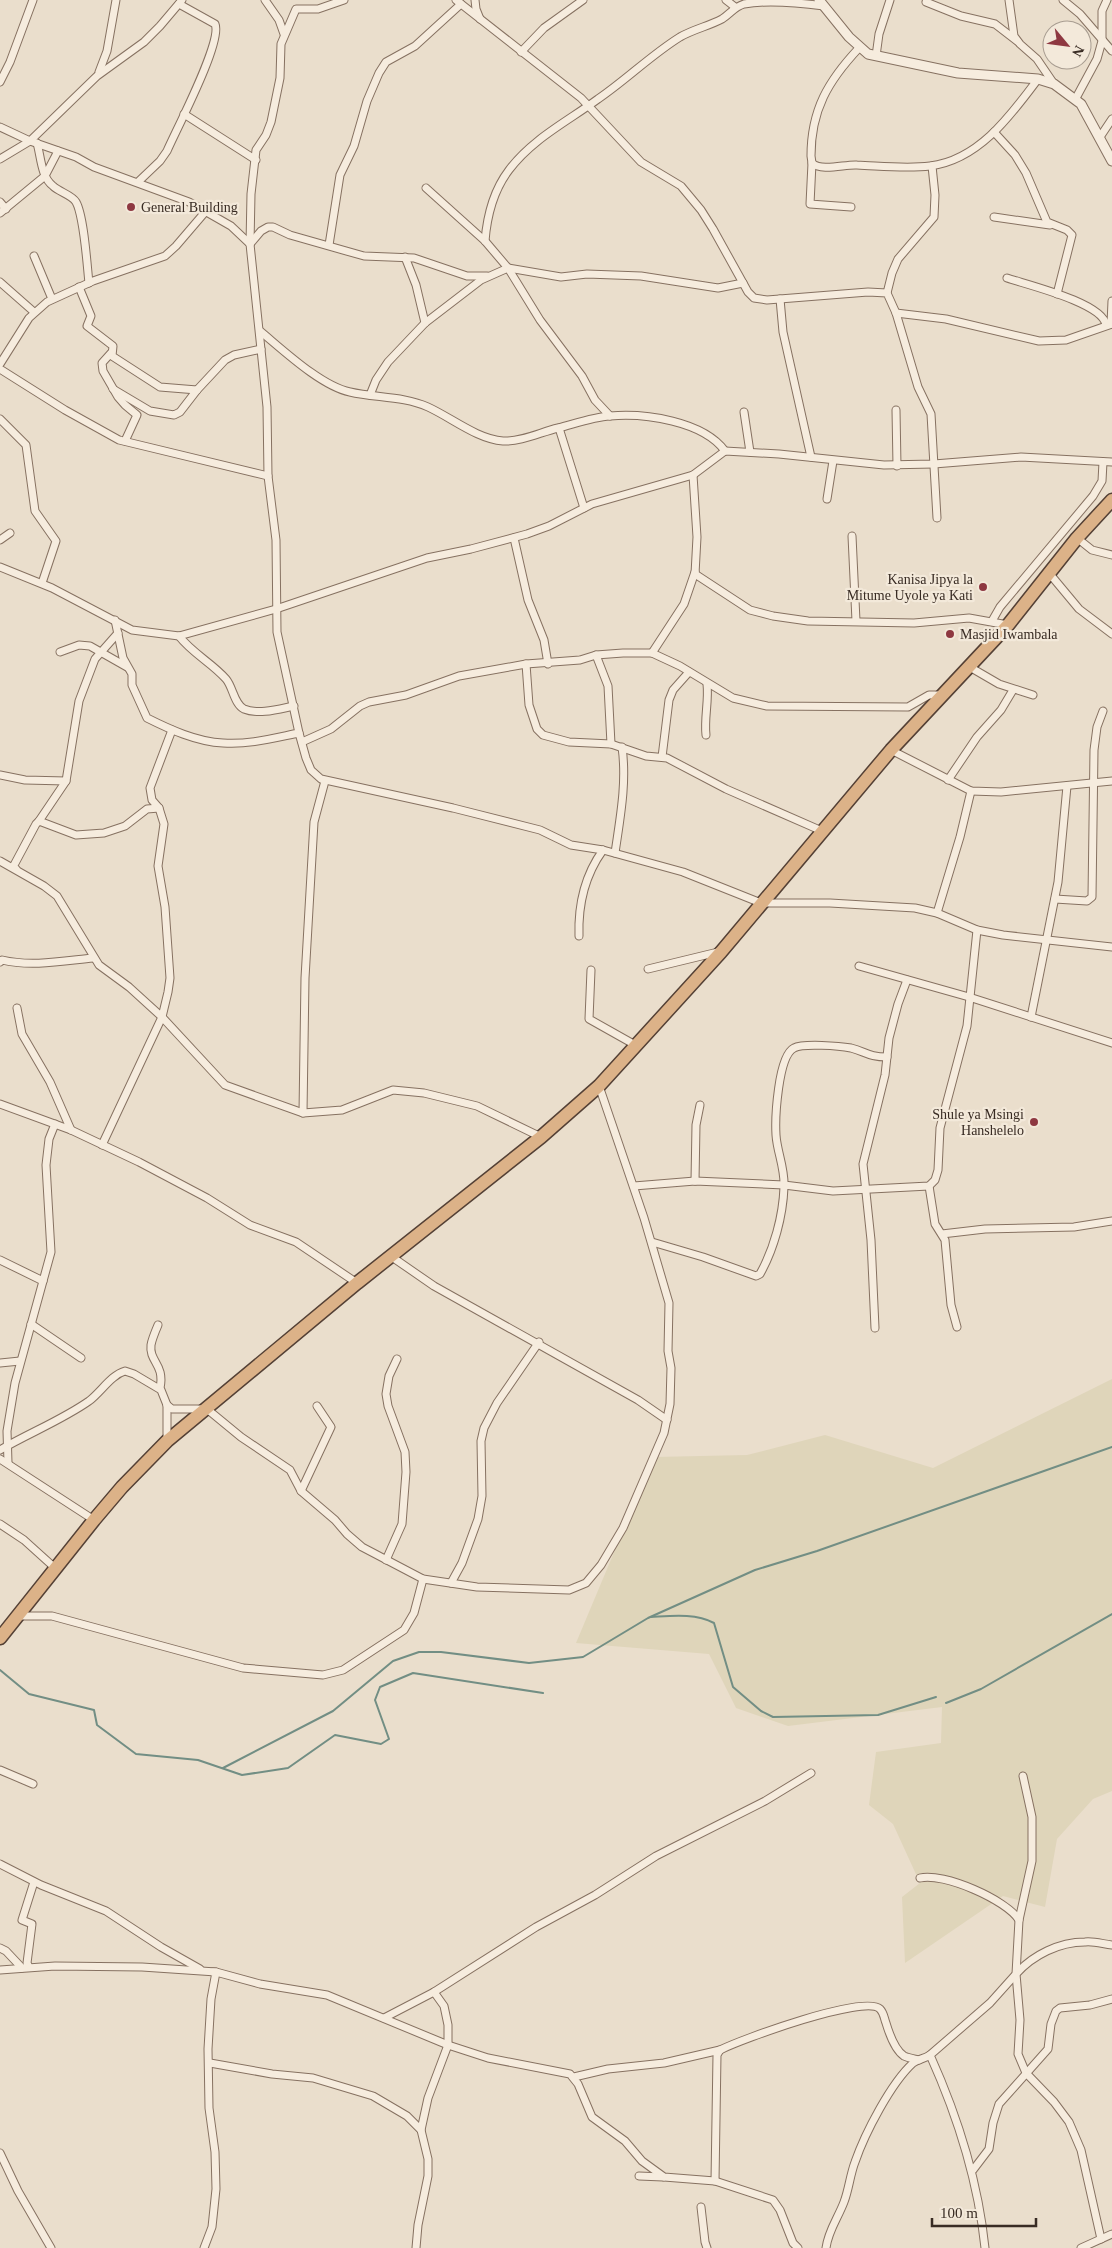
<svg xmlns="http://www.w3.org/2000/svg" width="1112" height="2248" viewBox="0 0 1112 2248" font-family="Georgia,serif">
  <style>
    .farmland { fill: #dfd5ba }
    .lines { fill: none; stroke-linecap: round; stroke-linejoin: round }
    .stream { stroke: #728e84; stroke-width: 2 }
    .minor-casing { stroke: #867161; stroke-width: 9 }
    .tertiary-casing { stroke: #867161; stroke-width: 11 }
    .trunk-casing { stroke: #544035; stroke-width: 15 }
    .minor { stroke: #f6ecde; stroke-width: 7 }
    .tertiary { stroke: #f6ecde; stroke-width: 9 }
    .trunk { stroke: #dcb288; stroke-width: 12 }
    .poi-dot { fill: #8e3841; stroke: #f3e9da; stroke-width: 2 }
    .labels { text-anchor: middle; stroke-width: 4.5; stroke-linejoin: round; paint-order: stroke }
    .poi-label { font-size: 14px; fill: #382b23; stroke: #f3e9da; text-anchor: start }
  </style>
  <rect width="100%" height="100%" fill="#eadecc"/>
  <path class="farmland" d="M 1112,1379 L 1112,1791 L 1093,1799 L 1057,1839 L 1045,1907 L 1003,1896 L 905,1963 L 902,1897 L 920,1883 L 893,1824 L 869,1805 L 876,1752 L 941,1743 L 942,1707 L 788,1726 L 736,1708 L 709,1654 L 576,1643 L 654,1457 L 747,1455 L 825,1435 L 933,1468 Z"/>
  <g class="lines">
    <g class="stream">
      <path d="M 651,1617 C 671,1616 695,1613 714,1623 L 733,1687 L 761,1711 L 773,1717 L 878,1715 L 936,1697"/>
      <path d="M 0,1670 L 29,1694 L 94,1710 L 97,1725 L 136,1754 L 198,1760 L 242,1775 L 288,1768 L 335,1735 L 381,1744 L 389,1739 L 375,1700 L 380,1687 L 413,1673 L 543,1693"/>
      <path d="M 946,1703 L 981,1689 L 1112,1614"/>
      <path d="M 223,1768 L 333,1711 L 393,1661 L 419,1652 L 441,1652 L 529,1663 L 583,1657 L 648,1618 L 755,1570 L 817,1551 L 1112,1447"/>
    </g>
    <defs>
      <g id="minor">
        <path d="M 265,0 L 279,20 L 284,34"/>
        <path d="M 456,0 L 581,98 L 641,162 L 681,186 L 701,210 L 713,229 L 748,292 L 754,298 L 767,300 L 868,292 L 887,293 L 896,313 L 918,387 L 931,414 L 937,518"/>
        <path d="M 475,0 L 476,9 L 480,19"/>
        <path d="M 726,0 L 735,7"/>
        <path d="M 1009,0 L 1014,36 L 1020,44 L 1037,59 L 1054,84"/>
        <path d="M 1063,0 L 1080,14 L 1112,51"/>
        <path d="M 926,2 L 961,16 L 995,24 L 1017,41"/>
        <path d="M 859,48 C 828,81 811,110 811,156 L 812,163 C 822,172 845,164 857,165 C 881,166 906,169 930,166 C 979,160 1011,115 1038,79"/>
        <path d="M 521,52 L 544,28 L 583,0"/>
        <path d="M 876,56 L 879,34 L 890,0"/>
        <path d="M 99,72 L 107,51 L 116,0"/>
        <path d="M 0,82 L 10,62 L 33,0"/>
        <path d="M 1076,98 L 1097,59 L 1102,41 L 1102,11 L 1107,0"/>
        <path d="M 184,114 L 256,160"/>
        <path d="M 0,127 L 30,141 L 76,157 L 94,167 L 189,202 L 231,226 L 250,244 L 267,407 L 268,476 L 276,540 L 277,632 L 299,733 L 306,758 L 311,770 L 321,779 L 453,808 L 540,830 L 571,845 L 603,850 L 683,872 L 761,903 L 830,903 L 915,908 L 937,913 L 977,930 L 1003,935 L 1112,947"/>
        <path d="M 994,132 L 1015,155 L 1026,173 L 1047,222 L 1067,230 L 1072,235 L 1057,294"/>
        <path d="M 1100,137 L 1112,119"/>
        <path d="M 37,143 C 41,157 41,177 53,186 C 59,192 72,195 76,202 C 84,216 87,265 89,283"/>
        <path d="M 0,159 L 30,141 L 97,76 L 144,42 L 160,26 L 182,0"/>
        <path d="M 812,163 L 810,204 L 851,207"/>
        <path d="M 138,182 L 160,161 L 167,151 C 176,130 223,41 215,24 L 179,4"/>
        <path d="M 426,188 L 485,241 L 508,268 L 540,320 L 582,376 L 595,400 L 610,416"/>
        <path d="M 0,202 L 6,209"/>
        <path d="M 0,213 L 45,176 L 58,151"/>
        <path d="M 994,217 L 1050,225"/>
        <path d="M 485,241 C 487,216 493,191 509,170 C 532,139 568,121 598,99 C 626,80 651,55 680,37 C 694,29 709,26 722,19 C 730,14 734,7 744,4 C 766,0 801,3 824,6"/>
        <path d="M 250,244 L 251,194 L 256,150 L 266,135 L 271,122 L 280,78 L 281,44 L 296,9 L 318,9 L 344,0"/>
        <path d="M 250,244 L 261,231 L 268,227 L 273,227 L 290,235 L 364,256 L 414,258 L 467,276 L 487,276"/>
        <path d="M 329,245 L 340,175 L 354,146 L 367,101 L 379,73 L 386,62 L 415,46 L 461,4"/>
        <path d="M 34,256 L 52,299"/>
        <path d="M 405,257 L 416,285 L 425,323"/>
        <path d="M 1007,278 C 1028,285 1103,303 1106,325"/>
        <path d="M 0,282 L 34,312"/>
        <path d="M 79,287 L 91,316 L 87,326 L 113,346 L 112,356 L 160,387 L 197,390"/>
        <path d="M 887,293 L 892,273 L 898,259 L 934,217 L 935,195 L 932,166"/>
        <path d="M 780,299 L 783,332 L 811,457"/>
        <path d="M 896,313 L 946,319 L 1039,341 L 1066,340 L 1112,324"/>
        <path d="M 1111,324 L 1112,301"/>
        <path d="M 260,331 C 283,350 321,386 350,392 C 375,398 403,396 428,407 C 452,418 477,439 503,441 C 521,442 541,432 558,428 C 574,424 593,417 610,416 C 645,413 703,421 725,451"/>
        <path d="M 111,353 L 102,363 L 103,371 L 118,397 L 125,405 L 137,415 L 125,441"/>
        <path d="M 0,364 L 29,318 L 47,302 L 93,281 L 165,256 L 176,246 L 206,211"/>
        <path d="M 0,369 L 65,410 L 119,440 L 268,476"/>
        <path d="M 113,389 L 150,411 L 174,415 L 180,412 L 197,390 L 225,360 L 234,355 L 261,349"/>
        <path d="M 370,395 L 376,380 L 388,362 L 425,323 L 481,280 L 508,268 L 561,277 L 587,274 L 641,276 L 718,288 L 743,283"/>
        <path d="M 896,410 L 897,466"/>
        <path d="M 744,412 L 750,452"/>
        <path d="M 0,419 L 26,445 L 35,511 L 56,541 L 42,583"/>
        <path d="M 559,428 L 584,508"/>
        <path d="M 693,475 L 697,537 L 695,574 L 750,610 L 773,616 L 808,621 L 914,623 L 969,618 L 1008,625"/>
        <path d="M 827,499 L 833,461"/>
        <path d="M 852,536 L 856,621"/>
        <path d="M 514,538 L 528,600 L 544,640 L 548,664"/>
        <path d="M 1077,538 L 1092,550 L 1112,555"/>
        <path d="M 0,540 L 10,533"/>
        <path d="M 0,567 L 52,588 L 132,630 L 179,636 L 276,609 L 427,558 L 471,549 L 527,534 L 549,526 L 592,504 L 693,475 L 725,451 L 779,454 L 884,465 L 934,464 L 1021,457 L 1112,462"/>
        <path d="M 1049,573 L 1079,609 L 1112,634"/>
        <path d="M 115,620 L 123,658 L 132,674 L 132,685 L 147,718 C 169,729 197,742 223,743 C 248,745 274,738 299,733"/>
        <path d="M 992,621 L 1000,607 L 1093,496 L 1102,481 L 1103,462"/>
        <path d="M 179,636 C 192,653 212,663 226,679 C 233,687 234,704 244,709 C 259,715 279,709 294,706"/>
        <path d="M 60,652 L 79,645 L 90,646 L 127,667"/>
        <path d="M 652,653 L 684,604 L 695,572"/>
        <path d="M 596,655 L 608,686 L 611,744"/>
        <path d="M 526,664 L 529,705 L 537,729 L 543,735 L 569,742 L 611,744 L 646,756 L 667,758 L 726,789 L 822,831"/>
        <path d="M 968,666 L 999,684 L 1033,695"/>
        <path d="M 706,735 C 704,718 709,701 707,684"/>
        <path d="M 302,742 L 331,729 L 360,706 L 369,702 L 406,695 L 459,676 L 526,664 L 580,660 L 596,655 L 623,653 L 652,653 L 680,666 L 733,698 L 767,706 L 908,707 L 929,695 L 942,695"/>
        <path d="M 891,750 L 971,791 L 1001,792 L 1112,781"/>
        <path d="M 662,757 L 669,700 L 673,690 L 689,672"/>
        <path d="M 0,775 L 25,780 L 66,781"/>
        <path d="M 948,780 L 977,737 L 1001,710 L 1013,690"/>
        <path d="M 39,821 L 76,835 L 104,833 L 125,826 L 147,809 L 159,808"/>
        <path d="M 615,853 C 620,818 627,783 622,747"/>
        <path d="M 0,861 L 44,886 L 57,896 L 99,965 L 129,987 L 162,1017 L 225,1085 L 303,1113 L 342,1110 L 393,1090 L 424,1093 L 477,1106 L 541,1137"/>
        <path d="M 16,869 L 13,867 L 36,824 L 39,821 L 66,781 L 79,701 L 95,659 L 118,633"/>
        <path d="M 1055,899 L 1087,901 L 1092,897 L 1094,750 L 1097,727 L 1103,711"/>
        <path d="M 937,913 L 960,837 L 971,791"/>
        <path d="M 579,936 C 578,906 585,875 603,850"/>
        <path d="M 0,962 L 2,960 C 31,967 63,961 93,958"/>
        <path d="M 859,966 L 969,997 L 1112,1043"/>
        <path d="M 648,969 L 718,952"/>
        <path d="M 591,970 L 589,1019 L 637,1046"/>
        <path d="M 17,1008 L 22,1034 L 50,1082 L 71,1130"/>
        <path d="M 1031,1017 L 1058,882 L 1067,786"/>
        <path d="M 0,1104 L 71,1130 L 139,1162 L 207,1198 L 250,1225 L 296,1242 L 357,1283"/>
        <path d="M 303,1113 L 305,978 L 314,822 L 325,781"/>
        <path d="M 102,1145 L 162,1017 L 168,992 L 170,978 L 165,907 L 158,866 L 164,824 L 159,808 L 152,800 L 150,788 L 172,730"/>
        <path d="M 695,1181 L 696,1125 L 700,1105"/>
        <path d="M 634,1186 L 695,1181 L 784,1185 L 833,1191 L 929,1186 L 935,1180 L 938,1170 L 940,1128 L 967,1026 L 977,930"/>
        <path d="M 929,1186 L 935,1224 L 945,1240 L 951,1305 L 957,1327"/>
        <path d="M 942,1234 L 985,1229 L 1074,1227 L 1112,1221"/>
        <path d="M 652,1242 L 703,1257 L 756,1276 L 760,1274 C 774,1249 783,1216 784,1187 C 785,1168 777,1152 776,1135 C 775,1118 778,1056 794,1048 C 803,1043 840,1046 851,1048 C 866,1052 869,1057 887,1057"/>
        <path d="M 392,1257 L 434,1286 L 638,1400 L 667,1420"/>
        <path d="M 0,1260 L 43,1281"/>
        <path d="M 31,1324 L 81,1358"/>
        <path d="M 158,1325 C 155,1332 152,1339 151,1345 C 149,1362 165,1364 160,1388"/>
        <path d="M 875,1328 L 871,1240 L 863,1164 L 885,1075 L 889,1038 L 898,1004 L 907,980"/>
        <path d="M 0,1363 L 20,1361"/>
        <path d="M 167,1405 L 172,1409 L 207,1409 L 241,1437 L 290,1470 L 301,1491 L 335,1520 L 347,1534 L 362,1547 L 423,1579 L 477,1587 L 569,1590 L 586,1583 L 601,1565 L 623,1528 L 664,1433 L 670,1404 L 671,1368 L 668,1351 L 669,1303 L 644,1218 L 599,1086"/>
        <path d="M 0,1450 C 29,1433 62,1420 89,1401 C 101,1392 111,1375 125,1371 L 134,1374 L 161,1390 L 167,1405 L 167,1440"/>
        <path d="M 0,1459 L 94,1520"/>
        <path d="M 8,1463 L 7,1431 L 15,1383 L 51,1252 L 46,1165 L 49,1139 L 55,1124"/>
        <path d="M 301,1491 L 331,1427 L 317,1406"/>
        <path d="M 0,1524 L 24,1540 L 55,1568"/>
        <path d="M 386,1560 L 402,1524 L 406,1472 L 405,1452 L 388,1406 L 386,1394 L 389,1376 L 397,1359"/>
        <path d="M 451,1583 L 462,1563 L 478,1519 L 482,1496 L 481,1441 L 484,1428 L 497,1403 L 539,1342"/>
        <path d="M 17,1616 L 52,1616 L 243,1668 L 323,1675 L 343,1670 L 404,1630 L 414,1613 L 423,1579"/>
        <path d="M 0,1770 L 33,1784"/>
        <path d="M 0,1864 L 41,1885 L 106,1911 L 161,1947 L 200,1969"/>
        <path d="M 920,1878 C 943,1872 1007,1900 1019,1920"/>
        <path d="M 0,1948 L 6,1951 L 22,1968"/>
        <path d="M 29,1967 L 27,1963 L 32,1924 L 22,1920 L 34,1882"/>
        <path d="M 0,1970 L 55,1966 L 142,1967 L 216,1972 L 260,1984 L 327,1995 L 448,2045 L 488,2058 L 570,2074 L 578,2084 L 592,2117 L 625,2141 L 642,2161 L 664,2177 L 715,2181 L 773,2200 L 780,2210 L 793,2243 L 798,2248"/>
        <path d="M 384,2018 L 434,1992 L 536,1927 L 595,1895 L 656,1856 L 765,1801 L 811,1773"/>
        <path d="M 210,2063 L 272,2074 L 313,2078 L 373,2096 L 407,2116 L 421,2130 L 428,2159 L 428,2176 L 418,2225 L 416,2248"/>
        <path d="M 574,2077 L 608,2069 L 664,2063 L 720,2050"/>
        <path d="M 421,2130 L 428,2098 L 448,2045 L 448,2025 L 444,2006 L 434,1992"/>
        <path d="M 0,2153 L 18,2191 L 51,2248"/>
        <path d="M 973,2170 L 989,2149 L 993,2123 L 999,2104 L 1048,2049 L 1051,2024 L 1056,2011 L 1060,2008 L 1090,2005 L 1112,1999"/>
        <path d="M 639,2176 L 663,2177"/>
        <path d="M 715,2181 L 717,2055 L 720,2050 C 742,2039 865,1994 880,2009 C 884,2013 884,2018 886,2023 C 889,2033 895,2050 904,2056 C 908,2058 915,2059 919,2060"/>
        <path d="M 701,2207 L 705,2242 L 707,2248"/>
        <path d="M 1101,2239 L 1081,2150 L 1069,2122 L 1054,2102 L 1026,2073 L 1018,2054 L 1020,2020 L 1016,1974 C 1033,1955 1059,1942 1085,1942 C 1094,1941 1103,1944 1112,1945"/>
        <path d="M 204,2248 L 212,2227 L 216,2189 L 215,2152 L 209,2108 L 208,2049 L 211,1999 L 216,1972 L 213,1972"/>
        <path d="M 826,2248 C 828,2231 838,2218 844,2202 C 849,2189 850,2175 855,2162 C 865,2133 891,2083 913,2063 C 918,2059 924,2059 930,2055"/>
        <path d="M 985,2248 C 978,2180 958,2117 930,2055 L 990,2003 L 1016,1974 L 1019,1920 L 1032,1861 L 1032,1817 L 1023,1776"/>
        <path d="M 1081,2248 L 1112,2234"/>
      </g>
      <path id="tertiary" d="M 819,0 L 849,37 L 868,54 L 958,73 L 1038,79 L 1054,84 L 1081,104 L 1112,161"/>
      <path id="trunk" d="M 0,1638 L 94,1520 L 122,1487 L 167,1441 L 357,1283 L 541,1137 L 599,1086 L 721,952 L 891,750 L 1008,625 L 1077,538 L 1112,500"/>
    </defs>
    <use href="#minor" class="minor-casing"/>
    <use href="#tertiary" class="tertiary-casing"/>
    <use href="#trunk" class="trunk-casing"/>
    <use href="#minor" class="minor"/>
    <use href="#tertiary" class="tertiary"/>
    <use href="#trunk" class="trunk"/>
  </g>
  <g class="poi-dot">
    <circle cx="131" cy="207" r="5"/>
    <circle cx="983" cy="587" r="5"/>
    <circle cx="950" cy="634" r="5"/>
    <circle cx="1034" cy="1122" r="5"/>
  </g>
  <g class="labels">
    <g class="poi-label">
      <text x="141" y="212">General Building</text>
      <text x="973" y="584" text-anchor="end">Kanisa Jipya la<tspan x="973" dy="16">Mitume Uyole ya Kati</tspan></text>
      <text x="960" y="639">Masjid Iwambala</text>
      <text x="1024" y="1119" text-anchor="end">Shule ya Msingi<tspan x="1024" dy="16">Hanshelelo</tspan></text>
    </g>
  </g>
  <g transform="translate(1067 45) rotate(119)"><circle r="24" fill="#f3e9da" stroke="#a89d91"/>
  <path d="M0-4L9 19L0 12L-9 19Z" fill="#8e3841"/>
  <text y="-8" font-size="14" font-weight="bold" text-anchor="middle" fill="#382b23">N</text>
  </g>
  <path d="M932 2218v8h104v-8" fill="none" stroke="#382b23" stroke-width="2.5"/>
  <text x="940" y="2218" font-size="15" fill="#382b23" stroke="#f3e9da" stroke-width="4" paint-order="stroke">100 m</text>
</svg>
